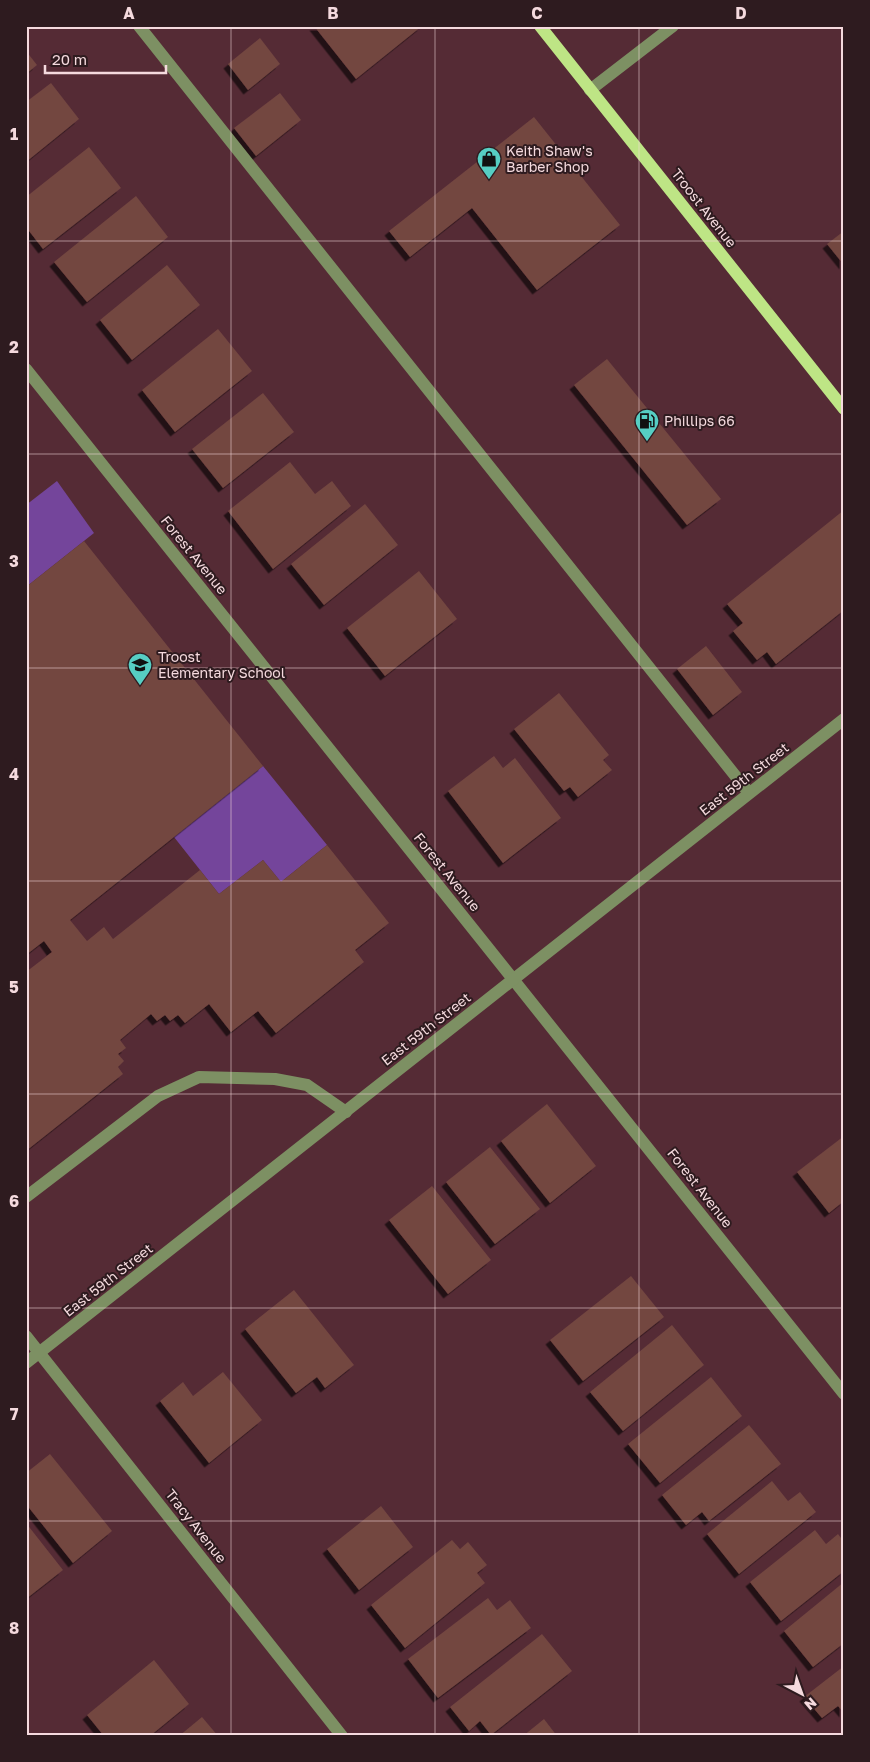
<svg xmlns="http://www.w3.org/2000/svg" width="870" height="1762" viewBox="0 0 870 1762" font-family="'Golos Text',sans-serif">
  <style>
    .green { fill: #74459b }
    .building { fill: #734641; filter: url(#shadow) }
    .lines { fill: none; stroke-linecap: round; stroke-linejoin: round }
    .minor { stroke: #7d9063; stroke-width: 12 }
    .major { stroke: #bee585; stroke-width: 12 }
    .grid { fill: none; stroke: #f5dade; stroke-width: 1; stroke-opacity: 0.55 }
    .labels { text-anchor: middle; stroke-width: 4; stroke-linejoin: round; paint-order: stroke }
    .poi-label { font-size: 14px; fill: #f5dade; stroke: #2e1b1f; text-anchor: start }
    .street-label { font-size: 14px; fill: #f5dade; stroke: #2e1b1f }
    .neatline { fill: none; stroke: #f5dade; stroke-width: 2 }
    .grid-label { font-size: 16px; text-anchor: middle; font-weight: bold; fill: #f5dade }
  </style>
  <defs>
    <filter id="shadow"><feDropShadow dx="-4.5" dy="4.5" stdDeviation="0" flood-color="#0009"/></filter>
  </defs>
  <rect width="100%" height="100%" fill="#552b35"/>
  <g class="green">
    <path d="M 57,481 L 94,533 L 26,587 L 26,505 Z"/>
    <path d="M 263,766 L 327,845 L 281,882 L 263,860 L 219,894 L 174,837 Z"/>
  </g>
  <g class="building">
    <path d="M 314,26 L 422,26 L 356,79 Z"/>
    <path d="M 260,38 L 280,64 L 248,90 L 228,64 Z"/>
    <path d="M 26,51 L 37,65 L 26,74 Z"/>
    <path d="M 51,83 L 79,119 L 26,162 L 26,102 Z"/>
    <path d="M 280,93 L 301,120 L 256,156 L 234,128 Z"/>
    <path d="M 534,117 L 620,225 L 537,290 L 472,208 L 410,257 L 389,231 Z"/>
    <path d="M 89,147 L 121,188 L 43,249 L 26,227 L 26,197 Z"/>
    <path d="M 136,196 L 168,237 L 87,302 L 54,262 Z"/>
    <path d="M 844,231 L 844,265 L 827,244 Z"/>
    <path d="M 167,265 L 200,305 L 132,360 L 100,320 Z"/>
    <path d="M 218,329 L 252,371 L 175,432 L 142,390 Z"/>
    <path d="M 607,359 L 721,499 L 687,525 L 574,385 Z"/>
    <path d="M 263,393 L 294,432 L 223,488 L 192,449 Z"/>
    <path d="M 290,462 L 315,494 L 332,481 L 351,506 L 273,569 L 228,511 Z"/>
    <path d="M 365,504 L 398,545 L 324,605 L 291,564 Z"/>
    <path d="M 844,510 L 844,610 L 776,664 L 767,652 L 757,660 L 733,631 L 743,623 L 727,604 Z"/>
    <path d="M 84,541 L 263,766 L 70,920 L 87,941 L 104,927 L 113,939 L 200,870 L 219,894 L 263,860 L 281,882 L 327,845 L 389,923 L 355,950 L 364,962 L 276,1033 L 258,1011 L 231,1032 L 209,1004 L 185,1023 L 178,1015 L 170,1021 L 165,1015 L 157,1021 L 151,1014 L 120,1040 L 126,1048 L 118,1054 L 124,1061 L 118,1067 L 123,1074 L 26,1151 L 26,972 L 52,952 L 44,941 L 26,955 L 26,587 Z"/>
    <path d="M 419,571 L 457,619 L 385,676 L 347,628 Z"/>
    <path d="M 706,646 L 742,692 L 713,715 L 677,669 Z"/>
    <path d="M 559,693 L 609,755 L 603,760 L 612,770 L 578,797 L 570,787 L 564,791 L 514,729 Z"/>
    <path d="M 494,756 L 503,768 L 515,758 L 561,818 L 503,863 L 448,791 Z"/>
    <path d="M 547,1104 L 596,1166 L 550,1203 L 501,1141 Z"/>
    <path d="M 844,1136 L 844,1201 L 829,1213 L 797,1172 Z"/>
    <path d="M 490,1147 L 540,1209 L 495,1244 L 446,1182 Z"/>
    <path d="M 432,1186 L 491,1260 L 448,1294 L 389,1220 Z"/>
    <path d="M 631,1276 L 664,1317 L 583,1381 L 550,1340 Z"/>
    <path d="M 294,1290 L 354,1365 L 325,1388 L 317,1377 L 296,1393 L 245,1329 Z"/>
    <path d="M 672,1325 L 704,1365 L 623,1431 L 590,1392 Z"/>
    <path d="M 223,1372 L 262,1420 L 209,1463 L 160,1401 L 183,1382 L 193,1396 Z"/>
    <path d="M 711,1377 L 742,1416 L 660,1483 L 628,1444 Z"/>
    <path d="M 749,1425 L 781,1464 L 709,1521 L 702,1512 L 686,1525 L 662,1495 Z"/>
    <path d="M 50,1454 L 112,1531 L 73,1563 L 26,1504 L 26,1473 Z"/>
    <path d="M 772,1481 L 788,1501 L 800,1492 L 816,1512 L 739,1574 L 707,1534 Z"/>
    <path d="M 381,1506 L 413,1547 L 359,1590 L 327,1549 Z"/>
    <path d="M 26,1523 L 63,1570 L 26,1599 Z"/>
    <path d="M 815,1530 L 826,1544 L 838,1534 L 844,1542 L 844,1571 L 781,1621 L 750,1582 Z"/>
    <path d="M 452,1540 L 460,1549 L 468,1542 L 487,1565 L 477,1573 L 485,1583 L 405,1648 L 371,1605 Z"/>
    <path d="M 844,1582 L 844,1643 L 813,1667 L 784,1631 Z"/>
    <path d="M 488,1598 L 497,1610 L 510,1600 L 531,1628 L 438,1698 L 408,1659 Z"/>
    <path d="M 542,1634 L 572,1671 L 491,1735 L 480,1721 L 469,1731 L 450,1707 Z"/>
    <path d="M 154,1660 L 189,1704 L 150,1736 L 104,1736 L 87,1715 Z"/>
    <path d="M 844,1666 L 844,1713 L 838,1706 L 822,1718 L 804,1697 Z"/>
    <path d="M 202,1717 L 218,1736 L 179,1736 Z"/>
    <path d="M 544,1719 L 557,1736 L 523,1736 Z"/>
  </g>
  <g class="lines">
    <g class="minor">
      <path d="M 139,26 L 749,793"/>
      <path d="M 590,90 L 673,26"/>
      <path d="M 26,369 L 844,1394"/>
      <path d="M 26,1197 L 158,1096 L 199,1077 L 275,1079 L 307,1085 L 346,1112"/>
      <path d="M 26,1336 L 342,1736"/>
      <path d="M 26,1363 L 844,719"/>
    </g>
    <path class="major" d="M 540,26 L 844,409"/>
  </g>
  <path class="grid" d="M 231,26 L 231,1736M 435,26 L 435,1736M 639,26 L 639,1736M 26,241 L 844,241M 26,454 L 844,454M 26,668 L 844,668M 26,881 L 844,881M 26,1094 L 844,1094M 26,1308 L 844,1308M 26,1521 L 844,1521"/>
  <defs>
    <symbol id="shop-pin" viewBox="-11 -11 22 30"><path d="M0 17L-7.5 6A9.5 9.5 0 1 1 7.5 6Z" fill="#56cec3" stroke="#2e1b1f"/><path d="M-5-2.5h2.3a2.7 3.5 0 0 1 5.4 0H5L5.5 6h-11ZM-1.5-2.5h3a1.5 2.3 0 0 0-3 0Z" fill="#111"/></symbol>
    <symbol id="fuel-pin" viewBox="-11 -11 22 30"><path d="M0 17L-7.5 6A9.5 9.5 0 1 1 7.5 6Z" fill="#56cec3" stroke="#2e1b1f"/><path d="M-5.5-6h7V0h2V4h1.3V-2.5L3-4.5l.8-.8L6-3V5H2.5V1h-1V6h-7ZM-4.2-4.7v3.2H.2V-4.7Z" fill="#111"/></symbol>
    <symbol id="school-pin" viewBox="-11 -11 22 30"><path d="M0 17L-7.5 6A9.5 9.5 0 1 1 7.5 6Z" fill="#56cec3" stroke="#2e1b1f"/><path d="M0-5L7-2L0 1L-7-2ZM-4 1L0 2.5L4 1V4Q0 6-4 4Z" fill="#111"/></symbol>
  </defs>
  <g fill-rule="evenodd">
    <use href="#shop-pin" x="475" y="145" width="28" height="38"/>
    <use href="#fuel-pin" x="633" y="407" width="28" height="38"/>
    <use href="#school-pin" x="126" y="651" width="28" height="38"/>
  </g>
  <g class="labels">
    <g class="poi-label">
      <text x="506" y="156">Keith Shaw's<tspan x="506" dy="16">Barber Shop</tspan></text>
      <text x="664" y="426">Phillips 66</text>
      <text x="158" y="662">Troost<tspan x="158" dy="16">Elementary School</tspan></text>
    </g>
    <g class="street-label">
      <text transform="translate(704 208) rotate(52)" y="5">Troost Avenue</text>
      <text transform="translate(194 555) rotate(51)" y="5">Forest Avenue</text>
      <text transform="translate(744 779) rotate(-38)" y="5">East 59th Street</text>
      <text transform="translate(447 872) rotate(51)" y="5">Forest Avenue</text>
      <text transform="translate(426 1029) rotate(-38)" y="5">East 59th Street</text>
      <text transform="translate(700 1188) rotate(52)" y="5">Forest Avenue</text>
      <text transform="translate(108 1280) rotate(-38)" y="5">East 59th Street</text>
      <text transform="translate(196 1526) rotate(52)" y="5">Tracy Avenue</text>
    </g>
  </g>
  <rect width="870" height="1762" fill="none" stroke="#2e1b1f" stroke-width="55"/>
  <g transform="translate(802 1694) rotate(139)" stroke="#2e1b1f" stroke-width="4" paint-order="stroke">
  <path d="M0-4L9 19L0 12L-9 19Z" fill="#f5dade"/>
  <text y="-8" font-size="14" font-weight="bold" text-anchor="middle" fill="#f5dade">N</text>
  </g>
  <path d="M45 65v8h121v-8" fill="none" stroke="#f5dade" stroke-width="2.5"/>
  <text x="52" y="65" font-size="15" fill="#f5dade" stroke="#2e1b1f" stroke-width="4" paint-order="stroke">20 m</text>
  <rect x="28" y="28" width="814" height="1706" class="neatline"/>
  <g class="grid-label">
    <text x="129" y="19">A</text>
    <text x="333" y="19">B</text>
    <text x="537" y="19">C</text>
    <text x="741" y="19">D</text>
    <text x="14" y="140">1</text>
    <text x="14" y="353">2</text>
    <text x="14" y="567">3</text>
    <text x="14" y="780">4</text>
    <text x="14" y="993">5</text>
    <text x="14" y="1207">6</text>
    <text x="14" y="1420">7</text>
    <text x="14" y="1634">8</text>
  </g>
</svg>
